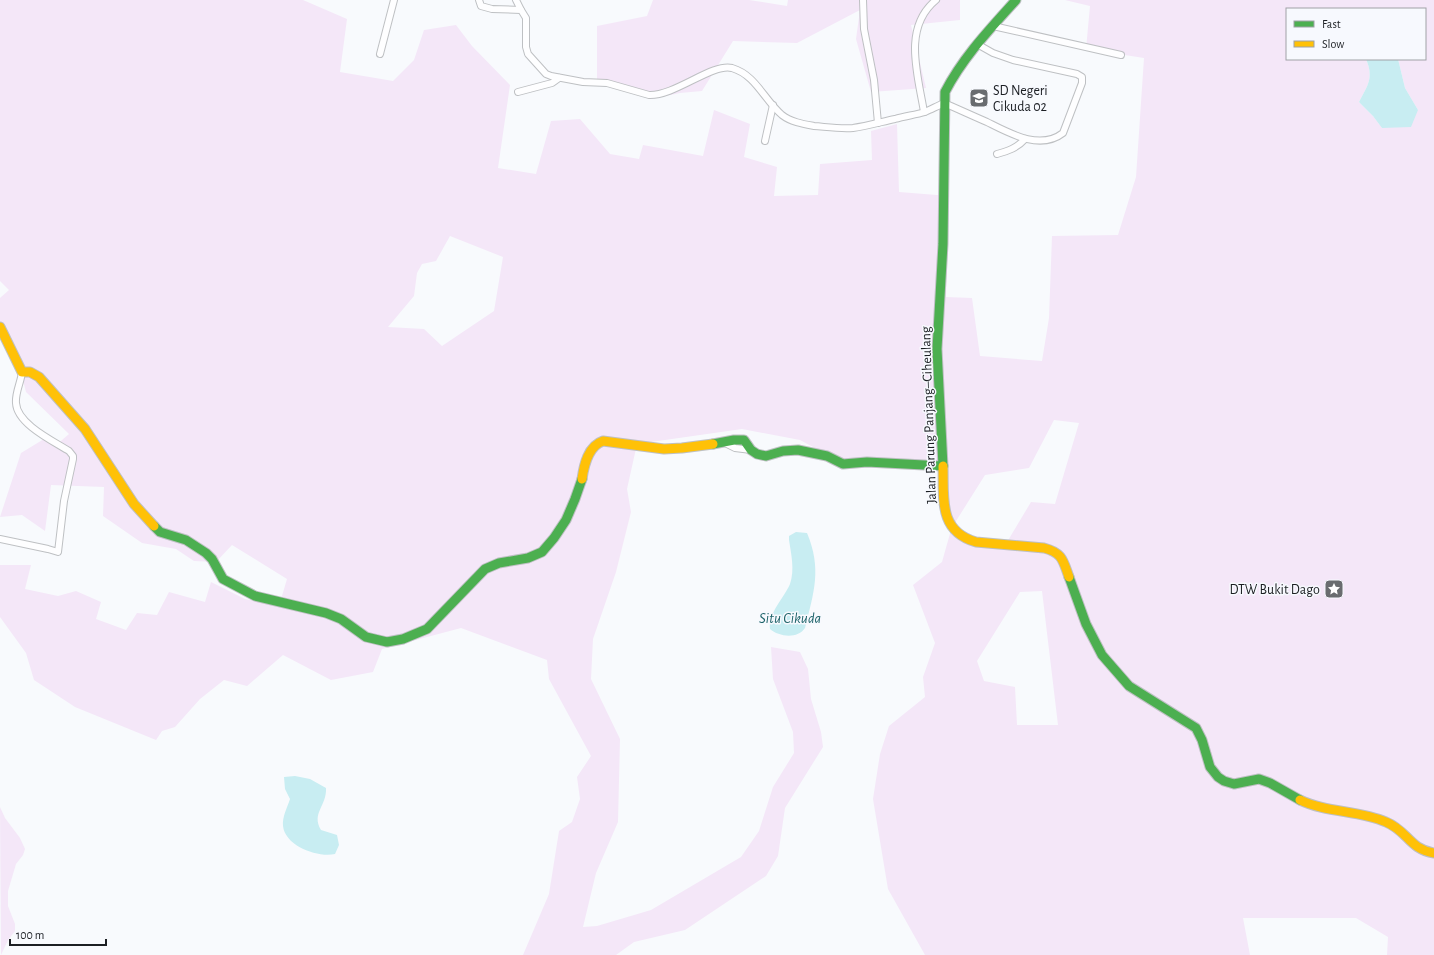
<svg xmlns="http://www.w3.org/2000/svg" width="1434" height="955" viewBox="0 0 1434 955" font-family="'Alegreya Sans',sans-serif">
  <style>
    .green { fill: #f4e7f8; fill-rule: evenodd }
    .water { fill: #c8edf2 }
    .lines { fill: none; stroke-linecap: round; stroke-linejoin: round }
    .street-casing { stroke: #bec0c3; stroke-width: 8 }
    .fast-casing { stroke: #bec0c3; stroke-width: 11 }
    .slow-casing { stroke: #bec0c3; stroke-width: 11 }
    .street { stroke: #fefeff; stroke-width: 6 }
    .fast { stroke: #4caf50; stroke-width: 9 }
    .slow { stroke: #ffc107; stroke-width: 9 }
    .labels { text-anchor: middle; stroke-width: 3; stroke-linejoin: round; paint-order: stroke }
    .poi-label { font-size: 14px; fill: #1c1f23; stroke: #f7f9fe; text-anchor: start }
    .street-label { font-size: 14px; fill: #1c1f23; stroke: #f7f9fe }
    .water-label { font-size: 15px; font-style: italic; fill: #1d6369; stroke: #f7f9fe }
  </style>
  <rect width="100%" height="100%" fill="#f8fafd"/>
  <g class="green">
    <path d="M 0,0 L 303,0 L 347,19 L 340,72 L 393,81 L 414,60 L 424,30 L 456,25 L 472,46 L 510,85 L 498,168 L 536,174 L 551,121 L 580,119 L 610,154 L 639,159 L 643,145 L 703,156 L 714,110 L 750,124 L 744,157 L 777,167 L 774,196 L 818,195 L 820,164 L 872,160 L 871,131 L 897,124 L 899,192 L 949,196 L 946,297 L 972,298 L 980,356 L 1042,361 L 1049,318 L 1052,236 L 1118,235 L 1136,177 L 1144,58 L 1086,49 L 1090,6 L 1065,0 L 1434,0 L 1434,955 L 1387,955 L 1388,937 L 1356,918 L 1243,918 L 1250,955 L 925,955 L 888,889 L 873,799 L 880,754 L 889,726 L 925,697 L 923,677 L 935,643 L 913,585 L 942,562 L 951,530 L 943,463 L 841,462 L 800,440 L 742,429 L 637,444 L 627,489 L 631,512 L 616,572 L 593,639 L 591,679 L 620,739 L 618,822 L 596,873 L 583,927 L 597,926 L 651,910 L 741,857 L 759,831 L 773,787 L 794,753 L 793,732 L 773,679 L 771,647 L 800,652 L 808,669 L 811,699 L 821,732 L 823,747 L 785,808 L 778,856 L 766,876 L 685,930 L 634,942 L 616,955 L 523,955 L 549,894 L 559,831 L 572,822 L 580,799 L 577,777 L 591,756 L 549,679 L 547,660 L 461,628 L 382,649 L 373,672 L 331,680 L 283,655 L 247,686 L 224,680 L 200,699 L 175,727 L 162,731 L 156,740 L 75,707 L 34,680 L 26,653 L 0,617 L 0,565 L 31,565 L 25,589 L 58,596 L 76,591 L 101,602 L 96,619 L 126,630 L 137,613 L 157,615 L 169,592 L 205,602 L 211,582 L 245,599 L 279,606 L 287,579 L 232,545 L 216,562 L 194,561 L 176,549 L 142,543 L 103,516 L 104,487 L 51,485 L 45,531 L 22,515 L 0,517 L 21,453 L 44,439 L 55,446 L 69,434 L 26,392 L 19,365 L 0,327 L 0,298 L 9,290 L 0,281 ZM 1287,9 L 1425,9 L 1425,59 L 1398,59 L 1405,88 L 1418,110 L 1382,128 L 1373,116 L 1359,102 C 1368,85 1374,78 1366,59 L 1287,59 ZM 450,236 L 503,257 L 494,311 L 442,346 L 424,329 L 388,327 L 414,296 L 417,273 L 422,264 L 436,261 ZM 1054,420 L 1079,423 L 1055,504 L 1031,502 L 1004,547 L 951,529 L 985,475 L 1029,468 ZM 1042,591 L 1058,725 L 1017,725 L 1015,687 L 984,681 L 977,661 L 1020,592 Z"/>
    <path d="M 653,0 L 749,0 L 787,6 L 788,0 L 960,0 L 960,20 L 911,25 L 926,88 L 871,92 L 856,39 L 860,10 L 797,43 L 733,41 L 702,91 L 680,93 L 651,99 L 597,82 L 597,26 L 647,16 Z"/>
    <path d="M 0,807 L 5,818 L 20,838 L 25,849 L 23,855 L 16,864 L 8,891 L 8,906 L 15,924 L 15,931 L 8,940 L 1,955 Z"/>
  </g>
  <g class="water">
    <path d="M 1366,59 L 1398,59 L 1405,88 L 1418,110 L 1411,127 L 1382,128 L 1373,116 L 1359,102 C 1368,85 1374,78 1366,59 Z"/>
    <path d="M 796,532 L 807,533 C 822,569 814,592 805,628 C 798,639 779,637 770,629 C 768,613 784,598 790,584 C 795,570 791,553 789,540 L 789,536 Z"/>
    <path d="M 295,776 L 310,779 L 326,788 C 327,806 311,813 321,830 L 337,835 L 339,845 L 335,854 C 318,858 285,846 283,826 C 282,817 287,808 290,799 L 285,789 L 284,777 Z"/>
  </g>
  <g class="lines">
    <defs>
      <g id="street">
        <path d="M 479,0 L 481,6 L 492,9 L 521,10 L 526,18 L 526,47 L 528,54 L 546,74 L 551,76 L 583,82 L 607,83 L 649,95 C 675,96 712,63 732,68 C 756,75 764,100 782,115 C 791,122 803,124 814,126 C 827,127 840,129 853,128 C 867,126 881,122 895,119 C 905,116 915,115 925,112 C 931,109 938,106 944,103 C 958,109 973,116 987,122 C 1009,133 1040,151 1063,133 L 1082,83 L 1082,77 L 1077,74 L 1013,60 L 993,53 L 977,44"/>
        <path d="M 516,0 L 521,10"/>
        <path d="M 863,0 L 864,29 L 874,80 L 878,123"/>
        <path d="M 993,26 L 1121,55"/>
        <path d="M 380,54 L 394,0"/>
        <path d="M 518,92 L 552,83 L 559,78"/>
        <path d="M 924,112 C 918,75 902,28 936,0"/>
        <path d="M 765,141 L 773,105"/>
        <path d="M 997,154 C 1008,151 1017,148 1025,139"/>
        <path d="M 723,442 L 735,448 L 751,450"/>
        <path d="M 0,539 L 48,549 L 58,552 L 64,501 L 73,459 L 73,456 L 69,451 C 53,441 17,424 16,403 C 15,393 21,382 22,372"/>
      </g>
      <g id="fast">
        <path d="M 713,444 L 734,440 L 744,440 L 751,450 L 757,454 L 766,456 L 783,451 L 798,450 L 827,456 L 843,464 L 867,462 L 943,466"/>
        <path d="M 943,466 L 937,349 L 943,244 L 945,92 C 963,57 990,29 1016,0"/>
        <path d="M 154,526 L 160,532 L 186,540 L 206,553 L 212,559 L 223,579 L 255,596 L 326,613 L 341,619 L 366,637 L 387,642 L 403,639 L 427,629 L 485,569 L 499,563 L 528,558 L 542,552 L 554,538 L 566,520 L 575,499 L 582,479"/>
        <path d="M 1069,577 L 1086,624 L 1102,655 L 1129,686 L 1196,728 L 1202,740 L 1210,767 L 1218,777 L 1224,781 L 1234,784 L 1259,779 L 1270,783 L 1300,800"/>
      </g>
      <g id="slow">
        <path d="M 0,327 L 22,372 L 30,372 L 39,377 L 85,429 L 134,504 L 154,526"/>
        <path d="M 943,466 C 944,498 938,531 976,542 L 1044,548 C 1063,553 1063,561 1069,577"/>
        <path d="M 582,479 C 584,465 588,446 603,441 L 664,449 L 682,448 L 713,444"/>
        <path d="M 1300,800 C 1327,813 1359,810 1386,822 C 1408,831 1409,849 1434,853"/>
      </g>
    </defs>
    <use href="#street" class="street-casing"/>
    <use href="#fast" class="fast-casing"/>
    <use href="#slow" class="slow-casing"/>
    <use href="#street" class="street"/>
    <use href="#fast" class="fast"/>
    <use href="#slow" class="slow"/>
  </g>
  <defs>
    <symbol id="school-square" viewBox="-11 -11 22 22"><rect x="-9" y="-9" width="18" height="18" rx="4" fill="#696c6f" stroke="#f7f9fe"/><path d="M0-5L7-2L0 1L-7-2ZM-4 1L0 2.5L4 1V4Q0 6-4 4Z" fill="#fff"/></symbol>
    <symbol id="sight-square" viewBox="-11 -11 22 22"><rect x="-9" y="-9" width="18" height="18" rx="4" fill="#696c6f" stroke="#f7f9fe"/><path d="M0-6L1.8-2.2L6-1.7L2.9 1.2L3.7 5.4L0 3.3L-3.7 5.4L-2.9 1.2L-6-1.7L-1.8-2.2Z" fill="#fff"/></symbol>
  </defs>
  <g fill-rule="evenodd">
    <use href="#school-square" x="968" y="87" width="22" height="22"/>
    <use href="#sight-square" x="1323" y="578" width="22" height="22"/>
  </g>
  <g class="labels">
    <g class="poi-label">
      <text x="993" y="95">SD Negeri<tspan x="993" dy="16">Cikuda 02</tspan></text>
      <text x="1320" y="594" text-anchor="end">DTW Bukit Dago</text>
    </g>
    <g class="street-label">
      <text transform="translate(928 415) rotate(-92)" y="5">Jalan Parung Panjang–Ciheulang</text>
    </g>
    <g class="water-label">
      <text x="790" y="623">Situ Cikuda</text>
    </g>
  </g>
  <rect x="1286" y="8" width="140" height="52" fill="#f7f9fe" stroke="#9fa2a6"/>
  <rect x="1294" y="21" width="20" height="6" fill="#4caf50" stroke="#9fa2a6"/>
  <text x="1322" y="28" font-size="12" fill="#1c1f23">Fast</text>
  <rect x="1294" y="41" width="20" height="6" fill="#ffc107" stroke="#9fa2a6"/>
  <text x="1322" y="48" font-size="12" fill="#1c1f23">Slow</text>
  <path d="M10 939v6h96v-6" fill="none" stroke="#1c1f23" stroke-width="2"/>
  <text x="16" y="939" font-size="12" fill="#1c1f23" stroke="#f7f9fe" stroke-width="3" paint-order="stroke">100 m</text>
</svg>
